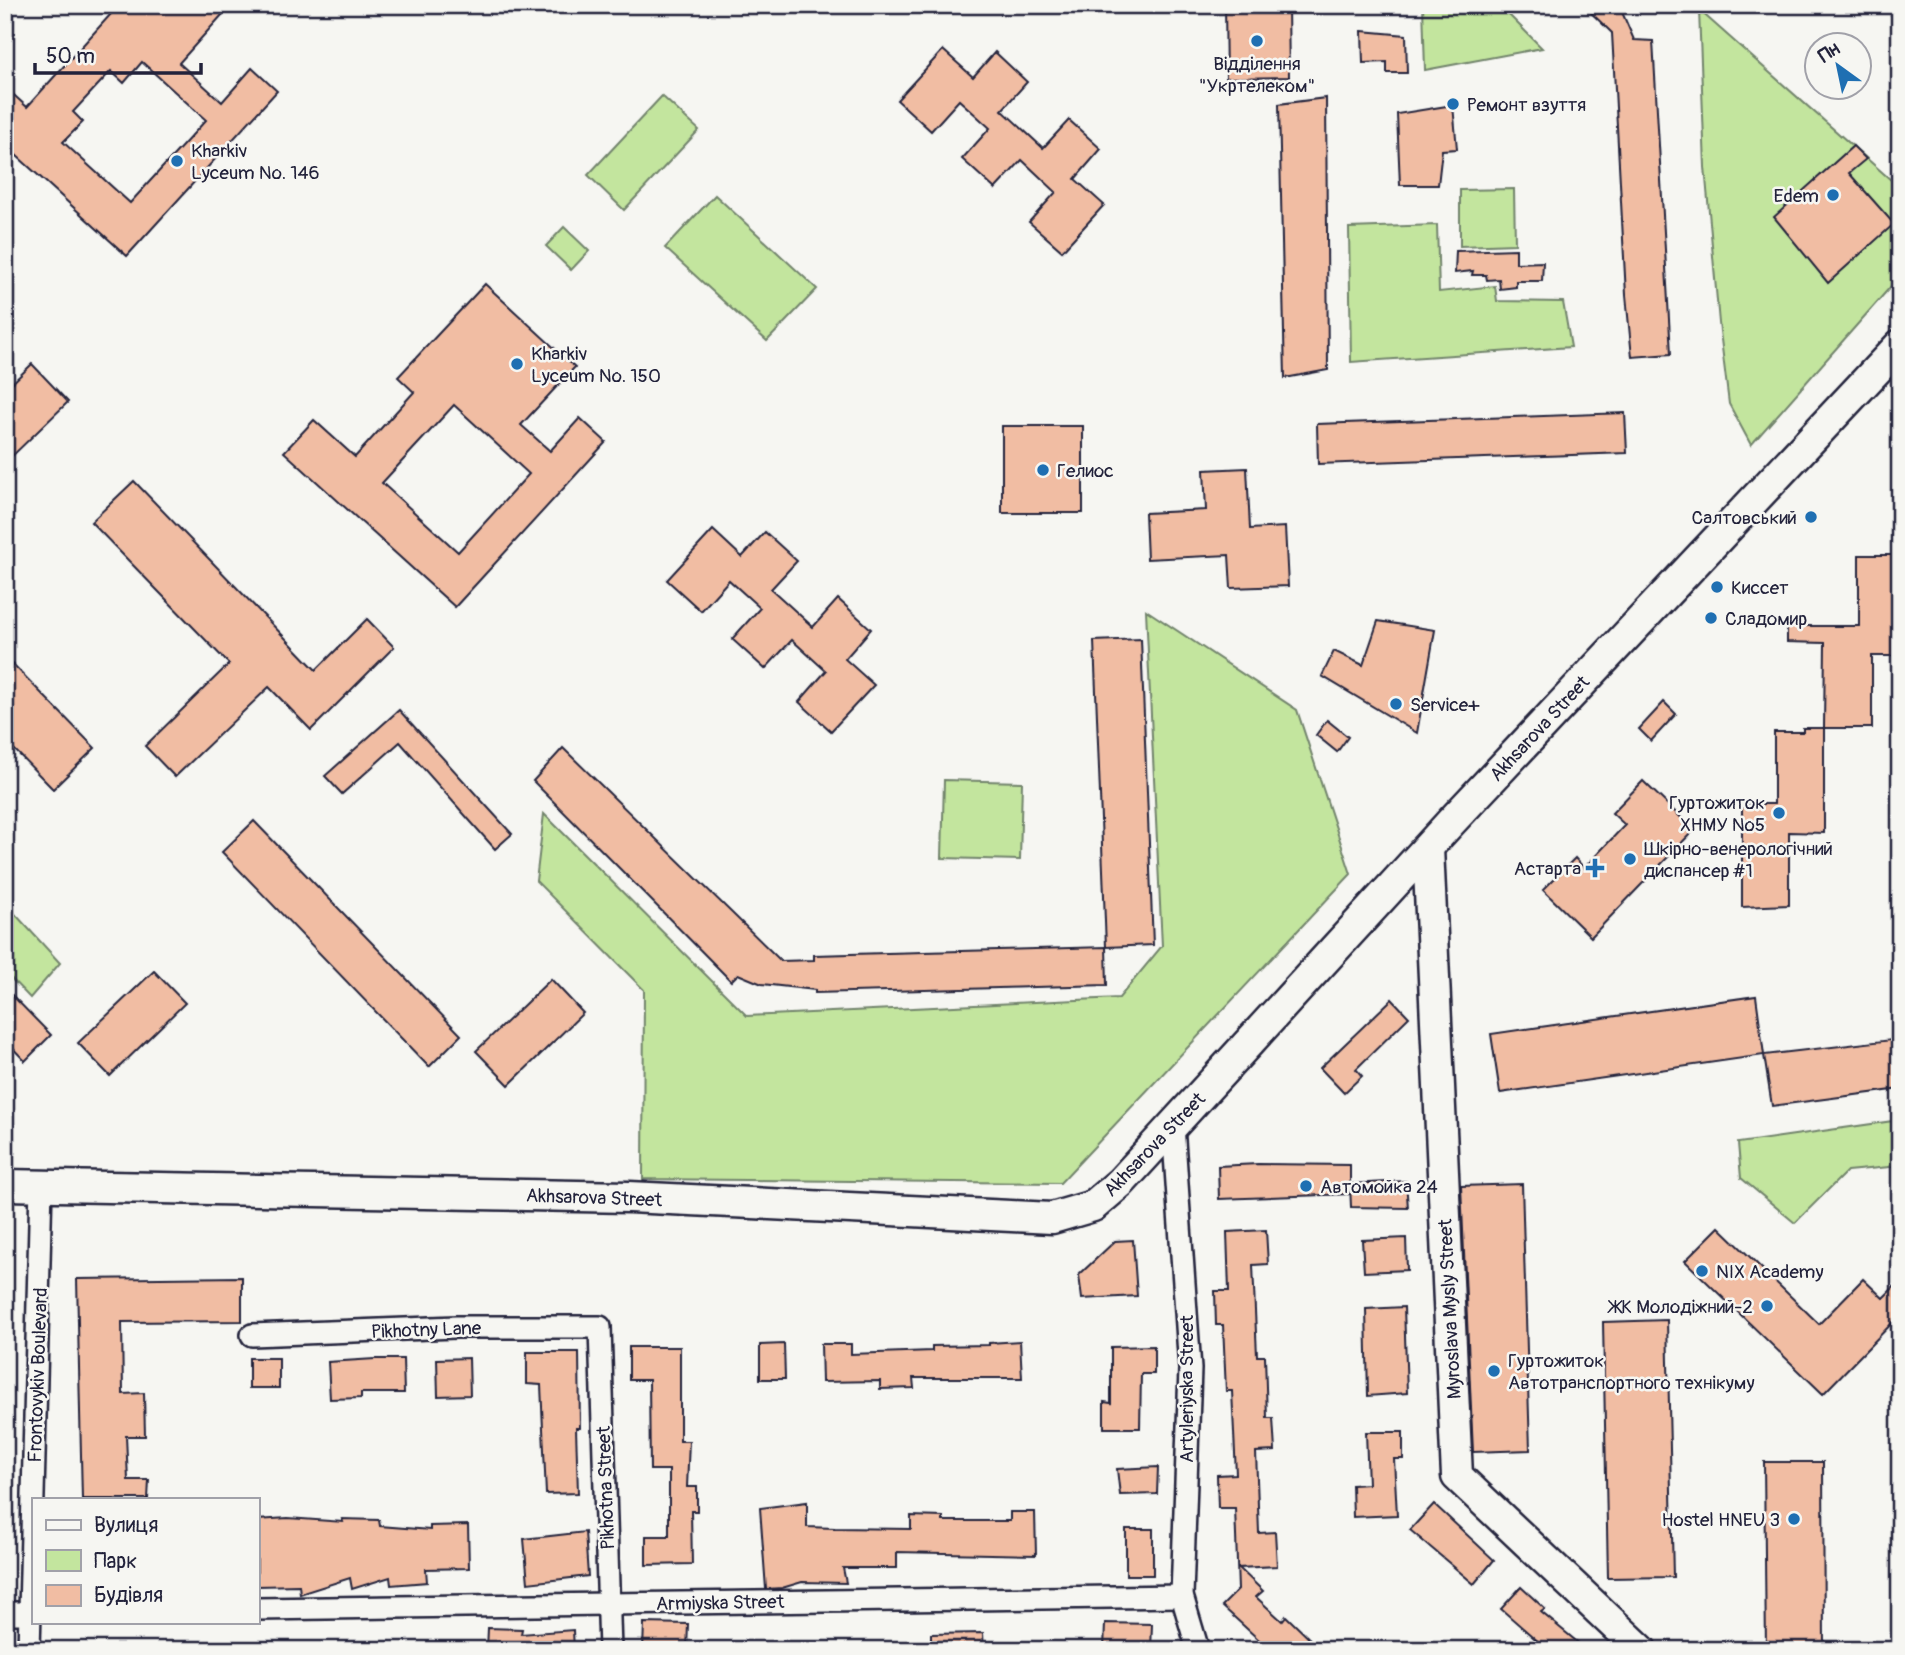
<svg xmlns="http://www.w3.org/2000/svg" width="1905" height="1655" viewBox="0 0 1905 1655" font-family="Pangolin,sans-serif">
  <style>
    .green { fill: #c3e59e; stroke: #72846c; stroke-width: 2 }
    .building { fill: #f1bda3; stroke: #22223b; stroke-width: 2; fill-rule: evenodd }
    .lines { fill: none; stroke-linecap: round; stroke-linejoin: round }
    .street-casing { stroke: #22223b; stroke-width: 26 }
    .secondary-casing { stroke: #22223b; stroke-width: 35 }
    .street { stroke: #f6f6f2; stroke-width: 21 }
    .secondary { stroke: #f6f6f2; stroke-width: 30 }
    .poi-dot { fill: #1f6fb2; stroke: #f6f6f2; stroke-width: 2.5 }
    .labels { text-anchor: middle; stroke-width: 5; stroke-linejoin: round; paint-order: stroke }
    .poi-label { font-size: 19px; fill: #22223b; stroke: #f6f6f2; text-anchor: start }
    .street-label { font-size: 19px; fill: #22223b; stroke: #f6f6f2 }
  </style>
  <rect width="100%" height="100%" fill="#f6f6f2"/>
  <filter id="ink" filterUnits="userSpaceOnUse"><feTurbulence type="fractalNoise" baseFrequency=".0143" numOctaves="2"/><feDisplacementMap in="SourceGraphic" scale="14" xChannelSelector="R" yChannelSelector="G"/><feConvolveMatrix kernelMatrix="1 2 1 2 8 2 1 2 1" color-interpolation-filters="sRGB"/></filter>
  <g filter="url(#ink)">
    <g class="green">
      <path d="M 1423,5 L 1499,5 L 1542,48 L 1425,70 Z"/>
      <path d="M 1699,10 L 1900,188 L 1900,276 L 1751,445 L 1729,404 L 1719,323 L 1705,167 Z"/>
      <path d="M 662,96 L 699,130 L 624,210 L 588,175 Z"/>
      <path d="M 1514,189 L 1515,244 L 1460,246 L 1460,190 Z"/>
      <path d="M 715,195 L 817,289 L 767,341 L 665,248 Z"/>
      <path d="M 1437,225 L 1439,292 L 1495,286 L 1497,301 L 1563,302 L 1571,347 L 1351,362 L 1349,228 Z"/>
      <path d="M 564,227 L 589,251 L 571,270 L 546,246 Z"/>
      <path d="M 1146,610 L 1297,710 L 1351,874 L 1060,1183 L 643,1179 L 644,990 L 536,881 L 544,814 L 747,1016 L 1119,998 L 1162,946 Z"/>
      <path d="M 944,780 L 1022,782 L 1020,860 L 942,858 Z"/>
      <path d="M 5,903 L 60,963 L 30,998 L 5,972 Z"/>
      <path d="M 1900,1120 L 1900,1166 L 1847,1171 L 1795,1223 L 1741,1178 L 1738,1143 Z"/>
    </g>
    <g class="building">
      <path d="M 119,5 L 231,5 L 179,63 L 222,102 L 252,68 L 277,91 L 127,256 L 5,145 L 5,87 L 27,107 ZM 142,62 L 206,120 L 130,203 L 63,142 L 83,122 L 73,112 L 111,71 L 124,83 Z"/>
      <path d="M 1225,5 L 1288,5 L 1289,77 L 1226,78 Z"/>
      <path d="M 1583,5 L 1619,5 L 1634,40 L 1653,41 L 1671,354 L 1632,357 L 1626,295 L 1612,33 Z"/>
      <path d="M 1362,31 L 1406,35 L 1407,73 L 1387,73 L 1387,62 L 1363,63 Z"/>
      <path d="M 943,50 L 973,77 L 995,52 L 1027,82 L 1002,110 L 1043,148 L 1069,120 L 1101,149 L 1075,179 L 1104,205 L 1062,251 L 1029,222 L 1056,192 L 1022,160 L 995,189 L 962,159 L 990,128 L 959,100 L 931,131 L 897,100 Z"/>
      <path d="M 1326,98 L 1328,370 L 1285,378 L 1279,104 Z"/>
      <path d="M 1453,105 L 1457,149 L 1442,150 L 1438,185 L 1400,185 L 1397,114 Z"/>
      <path d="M 1853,146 L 1866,159 L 1849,173 L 1894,224 L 1828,283 L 1774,217 Z"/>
      <path d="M 1516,249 L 1516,263 L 1543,262 L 1542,281 L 1516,281 L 1516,287 L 1500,289 L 1499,279 L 1487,280 L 1486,275 L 1472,275 L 1473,271 L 1455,273 L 1456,251 Z"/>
      <path d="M 485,284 L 575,367 L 521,425 L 550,451 L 580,418 L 606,442 L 455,607 L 284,452 L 314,420 L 355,457 L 414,392 L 398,377 ZM 454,405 L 529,474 L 458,552 L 382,483 Z"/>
      <path d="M 32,364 L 68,402 L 5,463 L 5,390 Z"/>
      <path d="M 1625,413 L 1627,453 L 1318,464 L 1317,424 Z"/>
      <rect x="1002" y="426" width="81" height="87"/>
      <path d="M 1247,468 L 1250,529 L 1285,527 L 1288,586 L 1231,588 L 1229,555 L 1147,559 L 1145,513 L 1206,510 L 1204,470 Z"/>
      <path d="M 134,481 L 316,670 L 367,619 L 394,647 L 311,730 L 269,687 L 175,777 L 145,746 L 229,664 L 91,522 Z"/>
      <path d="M 713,530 L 742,557 L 765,532 L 797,561 L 771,589 L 813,627 L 838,599 L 871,629 L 845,659 L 874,685 L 831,731 L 799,702 L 826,671 L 792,640 L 765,669 L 732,639 L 760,608 L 729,580 L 701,611 L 667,580 Z"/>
      <path d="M 1859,555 L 1900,555 L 1900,656 L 1872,656 L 1872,728 L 1824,728 L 1825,643 L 1787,642 L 1787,626 L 1859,626 Z"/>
      <path d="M 1378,621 L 1435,630 L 1417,733 L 1322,676 L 1334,651 L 1363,665 Z"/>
      <path d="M 1141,639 L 1153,945 L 1106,947 L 1094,641 Z"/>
      <path d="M 5,656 L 95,748 L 53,789 L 5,740 Z"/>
      <path d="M 1664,702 L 1676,714 L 1651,741 L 1639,729 Z"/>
      <path d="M 399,710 L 512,834 L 495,849 L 400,742 L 342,794 L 325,776 Z"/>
      <path d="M 1327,720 L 1348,737 L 1337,752 L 1316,735 Z"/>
      <path d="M 1803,728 L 1824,728 L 1824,833 L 1789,832 L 1789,905 L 1742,907 L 1742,804 L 1774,804 L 1774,732 L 1803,732 Z"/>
      <path d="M 563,748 L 781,961 L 814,960 L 814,955 L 1106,947 L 1107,985 L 815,993 L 815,990 L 762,984 L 738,974 L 731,981 L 533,781 Z"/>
      <path d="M 1643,781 L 1694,830 L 1591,937 L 1543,890 L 1575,858 L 1584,868 L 1625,825 L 1612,813 Z"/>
      <path d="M 254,821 L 461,1035 L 429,1067 L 222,852 Z"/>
      <path d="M 154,971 L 185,1003 L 110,1076 L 78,1043 Z"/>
      <path d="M 551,979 L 583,1013 L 509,1085 L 476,1051 Z"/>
      <path d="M 5,988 L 51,1035 L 25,1061 L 5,1040 Z"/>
      <path d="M 1756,996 L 1764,1055 L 1500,1093 L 1491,1034 Z"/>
      <path d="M 1392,999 L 1409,1017 L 1356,1069 L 1362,1076 L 1344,1093 L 1320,1068 Z"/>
      <path d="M 1900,1039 L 1900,1089 L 1772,1106 L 1764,1055 Z"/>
      <path d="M 1258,1164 L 1350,1165 L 1350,1194 L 1219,1199 L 1218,1166 Z"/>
      <path d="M 1406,1181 L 1408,1208 L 1351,1207 L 1350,1184 Z"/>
      <path d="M 1522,1184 L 1530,1450 L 1473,1452 L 1461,1186 Z"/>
      <path d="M 1719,1227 L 1819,1324 L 1863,1279 L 1883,1298 L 1900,1281 L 1900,1315 L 1823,1394 L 1685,1261 Z"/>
      <path d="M 1266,1230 L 1268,1264 L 1253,1265 L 1257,1356 L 1265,1356 L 1267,1418 L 1273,1418 L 1275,1451 L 1256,1452 L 1259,1533 L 1275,1532 L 1277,1566 L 1239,1568 L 1263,1591 L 1256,1597 L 1282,1621 L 1286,1616 L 1321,1650 L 1270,1650 L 1222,1606 L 1238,1590 L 1235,1508 L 1218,1508 L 1217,1475 L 1236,1474 L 1232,1391 L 1226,1391 L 1223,1325 L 1216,1325 L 1215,1291 L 1229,1291 L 1227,1232 Z"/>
      <path d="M 1406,1238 L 1407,1270 L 1364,1272 L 1362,1240 Z"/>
      <path d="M 1133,1240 L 1137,1296 L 1082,1299 L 1079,1275 L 1115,1241 Z"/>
      <path d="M 242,1277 L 242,1321 L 122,1322 L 123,1394 L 144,1393 L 145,1436 L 126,1436 L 128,1480 L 149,1480 L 148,1499 L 82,1499 L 77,1279 Z"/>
      <path d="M 1404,1307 L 1407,1393 L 1368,1396 L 1366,1309 Z"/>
      <path d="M 1667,1320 L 1673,1577 L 1608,1578 L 1603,1322 Z"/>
      <path d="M 1020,1341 L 1022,1378 L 913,1378 L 914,1388 L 880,1389 L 880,1381 L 822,1382 L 821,1344 L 851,1344 L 851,1354 L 932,1351 L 932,1346 L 989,1345 L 989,1343 Z"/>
      <path d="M 784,1344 L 785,1379 L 760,1379 L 760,1345 Z"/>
      <path d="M 1154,1346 L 1154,1374 L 1141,1374 L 1140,1428 L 1104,1428 L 1104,1402 L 1111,1403 L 1111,1347 Z"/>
      <path d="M 629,1347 L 680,1347 L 680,1441 L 689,1441 L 687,1487 L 697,1487 L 697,1511 L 691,1511 L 692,1564 L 646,1565 L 646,1536 L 669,1536 L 669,1470 L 650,1470 L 649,1380 L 629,1380 Z"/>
      <path d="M 527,1352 L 579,1352 L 580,1428 L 576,1428 L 578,1493 L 546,1494 L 541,1385 L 527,1384 Z"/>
      <rect x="249" y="1358" width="30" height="30"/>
      <path d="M 469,1358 L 470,1395 L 438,1396 L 437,1359 Z"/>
      <path d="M 375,1359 L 403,1359 L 404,1393 L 361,1393 L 361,1398 L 330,1399 L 328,1362 Z"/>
      <path d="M 1366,1432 L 1403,1432 L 1403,1459 L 1394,1459 L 1397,1515 L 1353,1517 L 1352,1485 L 1368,1484 Z"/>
      <path d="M 1764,1462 L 1823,1462 L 1824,1650 L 1766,1650 Z"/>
      <path d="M 1158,1467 L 1157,1494 L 1120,1495 L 1117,1469 Z"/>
      <path d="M 807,1502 L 807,1527 L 835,1528 L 911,1529 L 911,1516 L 943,1517 L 943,1521 L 1010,1521 L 1010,1512 L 1035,1512 L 1036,1555 L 897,1552 L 897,1568 L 843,1568 L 846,1583 L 802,1582 L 782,1588 L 766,1589 L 760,1508 Z"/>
      <path d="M 1434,1504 L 1494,1560 L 1474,1584 L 1410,1530 Z"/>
      <path d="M 288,1518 L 343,1522 L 342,1519 L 379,1520 L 380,1526 L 430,1530 L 430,1526 L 468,1525 L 469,1568 L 426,1569 L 427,1582 L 391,1585 L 390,1577 L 352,1589 L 350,1578 L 300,1594 L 299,1585 L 257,1586 L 257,1520 Z"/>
      <rect x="1126" y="1529" width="27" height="46"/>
      <path d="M 585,1532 L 588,1576 L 528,1583 L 524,1539 Z"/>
      <path d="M 1521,1587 L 1545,1609 L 1541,1612 L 1587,1650 L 1548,1650 L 1501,1609 Z"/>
      <path d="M 644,1623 L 688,1624 L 687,1650 L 643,1650 Z"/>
      <path d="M 1105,1623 L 1152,1624 L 1151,1650 L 1104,1650 Z"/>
      <path d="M 488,1628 L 522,1629 L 521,1634 L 573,1630 L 574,1650 L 487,1650 Z"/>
      <path d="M 983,1633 L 984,1650 L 931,1650 L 931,1634 Z"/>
    </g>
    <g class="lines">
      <defs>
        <g id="street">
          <path d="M 1173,1126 L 1190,1369 L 1182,1596 L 1198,1650"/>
          <path d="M 252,1335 L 456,1327 L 600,1327 L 610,1650"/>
          <path d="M 257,1609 L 1182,1596"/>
          <path d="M 5,1613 L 33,1613"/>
          <path d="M 29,1650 L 41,1185"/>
        </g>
        <g id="secondary">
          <path d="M 1428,848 L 1457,1476 L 1641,1650"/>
          <path d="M 5,1185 L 629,1197 L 1052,1218 L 1093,1206 L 1121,1182 L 1451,822 L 1900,345"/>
        </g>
      </defs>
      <use href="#street" class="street-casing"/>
      <use href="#secondary" class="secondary-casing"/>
      <use href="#street" class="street"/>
      <use href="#secondary" class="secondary"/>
    </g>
  </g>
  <g class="poi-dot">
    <circle cx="1257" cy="41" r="7"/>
    <circle cx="1453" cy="104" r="7"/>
    <circle cx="177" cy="161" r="7"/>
    <circle cx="1833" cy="195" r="7"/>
    <circle cx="517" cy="364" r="7"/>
    <circle cx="1043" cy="470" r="7"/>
    <circle cx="1811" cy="517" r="7"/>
    <circle cx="1717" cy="587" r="7"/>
    <circle cx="1711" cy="618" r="7"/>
    <circle cx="1396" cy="704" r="7"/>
    <circle cx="1779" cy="813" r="7"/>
    <circle cx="1630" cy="859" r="7"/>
    <path d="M1591.5 857.5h7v7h7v7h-7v7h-7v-7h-7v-7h7z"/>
    <circle cx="1306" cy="1186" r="7"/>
    <circle cx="1702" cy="1271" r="7"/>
    <circle cx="1767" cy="1306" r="7"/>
    <circle cx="1494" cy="1371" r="7"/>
    <circle cx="1794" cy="1519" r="7"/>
  </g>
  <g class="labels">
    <g class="poi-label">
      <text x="1257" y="70" text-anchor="middle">Відділення<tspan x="1257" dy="22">"Укртелеком"</tspan></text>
      <text x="1467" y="111">Ремонт взуття</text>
      <text x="191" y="157">Kharkiv<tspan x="191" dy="22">Lyceum No. 146</tspan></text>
      <text x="1819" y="202" text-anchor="end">Edem</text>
      <text x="531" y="360">Kharkiv<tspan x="531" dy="22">Lyceum No. 150</tspan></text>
      <text x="1057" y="477">Гелиос</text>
      <text x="1797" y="524" text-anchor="end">Салтовський</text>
      <text x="1731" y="594">Киссет</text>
      <text x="1725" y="625">Сладомир</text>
      <text x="1410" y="711">Service+</text>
      <text x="1765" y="809" text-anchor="end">Гуртожиток<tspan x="1765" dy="22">ХНМУ №5</tspan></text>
      <text x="1644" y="855">Шкірно-венерологічний<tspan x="1644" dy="22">диспансер #1</tspan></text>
      <text x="1581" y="875" text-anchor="end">Астарта</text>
      <text x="1320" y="1193">Автомойка 24</text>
      <text x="1716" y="1278">NIX Academy</text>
      <text x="1753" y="1313" text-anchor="end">ЖК Молодіжний-2</text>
      <text x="1508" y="1367">Гуртожиток<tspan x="1508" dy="22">Автотранспортного технікуму</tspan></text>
      <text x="1780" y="1526" text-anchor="end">Hostel HNEU 3</text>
    </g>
    <g class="street-label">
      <text transform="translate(1539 728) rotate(-47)" y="7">Akhsarova Street</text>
      <text transform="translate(1154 1144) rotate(-46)" y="7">Akhsarova Street</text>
      <text transform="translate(594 1197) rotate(2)" y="7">Akhsarova Street</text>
      <text transform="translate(1449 1309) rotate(-93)" y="7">Myroslava Mysly Street</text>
      <text transform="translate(426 1329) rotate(-2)" y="7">Pikhotny Lane</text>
      <text transform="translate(37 1375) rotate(-88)" y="7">Frontovykiv Boulevard</text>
      <text transform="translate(1186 1389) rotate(-90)" y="7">Artyleriyska Street</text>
      <text transform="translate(605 1488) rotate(-92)" y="7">Pikhotna Street</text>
      <text transform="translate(720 1602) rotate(-1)" y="7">Armiyska Street</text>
    </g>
  </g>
  <rect width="1905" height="1655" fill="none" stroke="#f6f6f2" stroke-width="28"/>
  <rect x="14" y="14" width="1877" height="1627" fill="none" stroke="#22223b" stroke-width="2.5" filter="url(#ink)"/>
  <rect x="32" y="1498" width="228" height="126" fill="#f6f6f2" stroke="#a1a1a9" stroke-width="2"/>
  <rect x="46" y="1520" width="35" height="10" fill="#f6f6f2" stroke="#a1a1a9" stroke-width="2"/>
  <text x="94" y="1532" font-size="21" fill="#22223b">Вулиця</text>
  <rect x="46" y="1550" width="35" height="21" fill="#c3e59e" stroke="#a1a1a9" stroke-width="2"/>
  <text x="94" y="1568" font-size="21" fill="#22223b">Парк</text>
  <rect x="46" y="1585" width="35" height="21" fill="#f1bda3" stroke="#a1a1a9" stroke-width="2"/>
  <text x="94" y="1602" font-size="21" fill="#22223b">Будівля</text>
  <g transform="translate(1838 66) rotate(327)"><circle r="33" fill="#f6f6f2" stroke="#a1a1a9" stroke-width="2"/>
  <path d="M0-5L12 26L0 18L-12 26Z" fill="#1f6fb2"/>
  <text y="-10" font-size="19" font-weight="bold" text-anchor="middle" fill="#22223b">Пн</text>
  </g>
  <path d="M35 63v10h166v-10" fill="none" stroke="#22223b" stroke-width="3.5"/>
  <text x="46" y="63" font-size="21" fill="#22223b" stroke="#f6f6f2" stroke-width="5" paint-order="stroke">50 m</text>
</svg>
